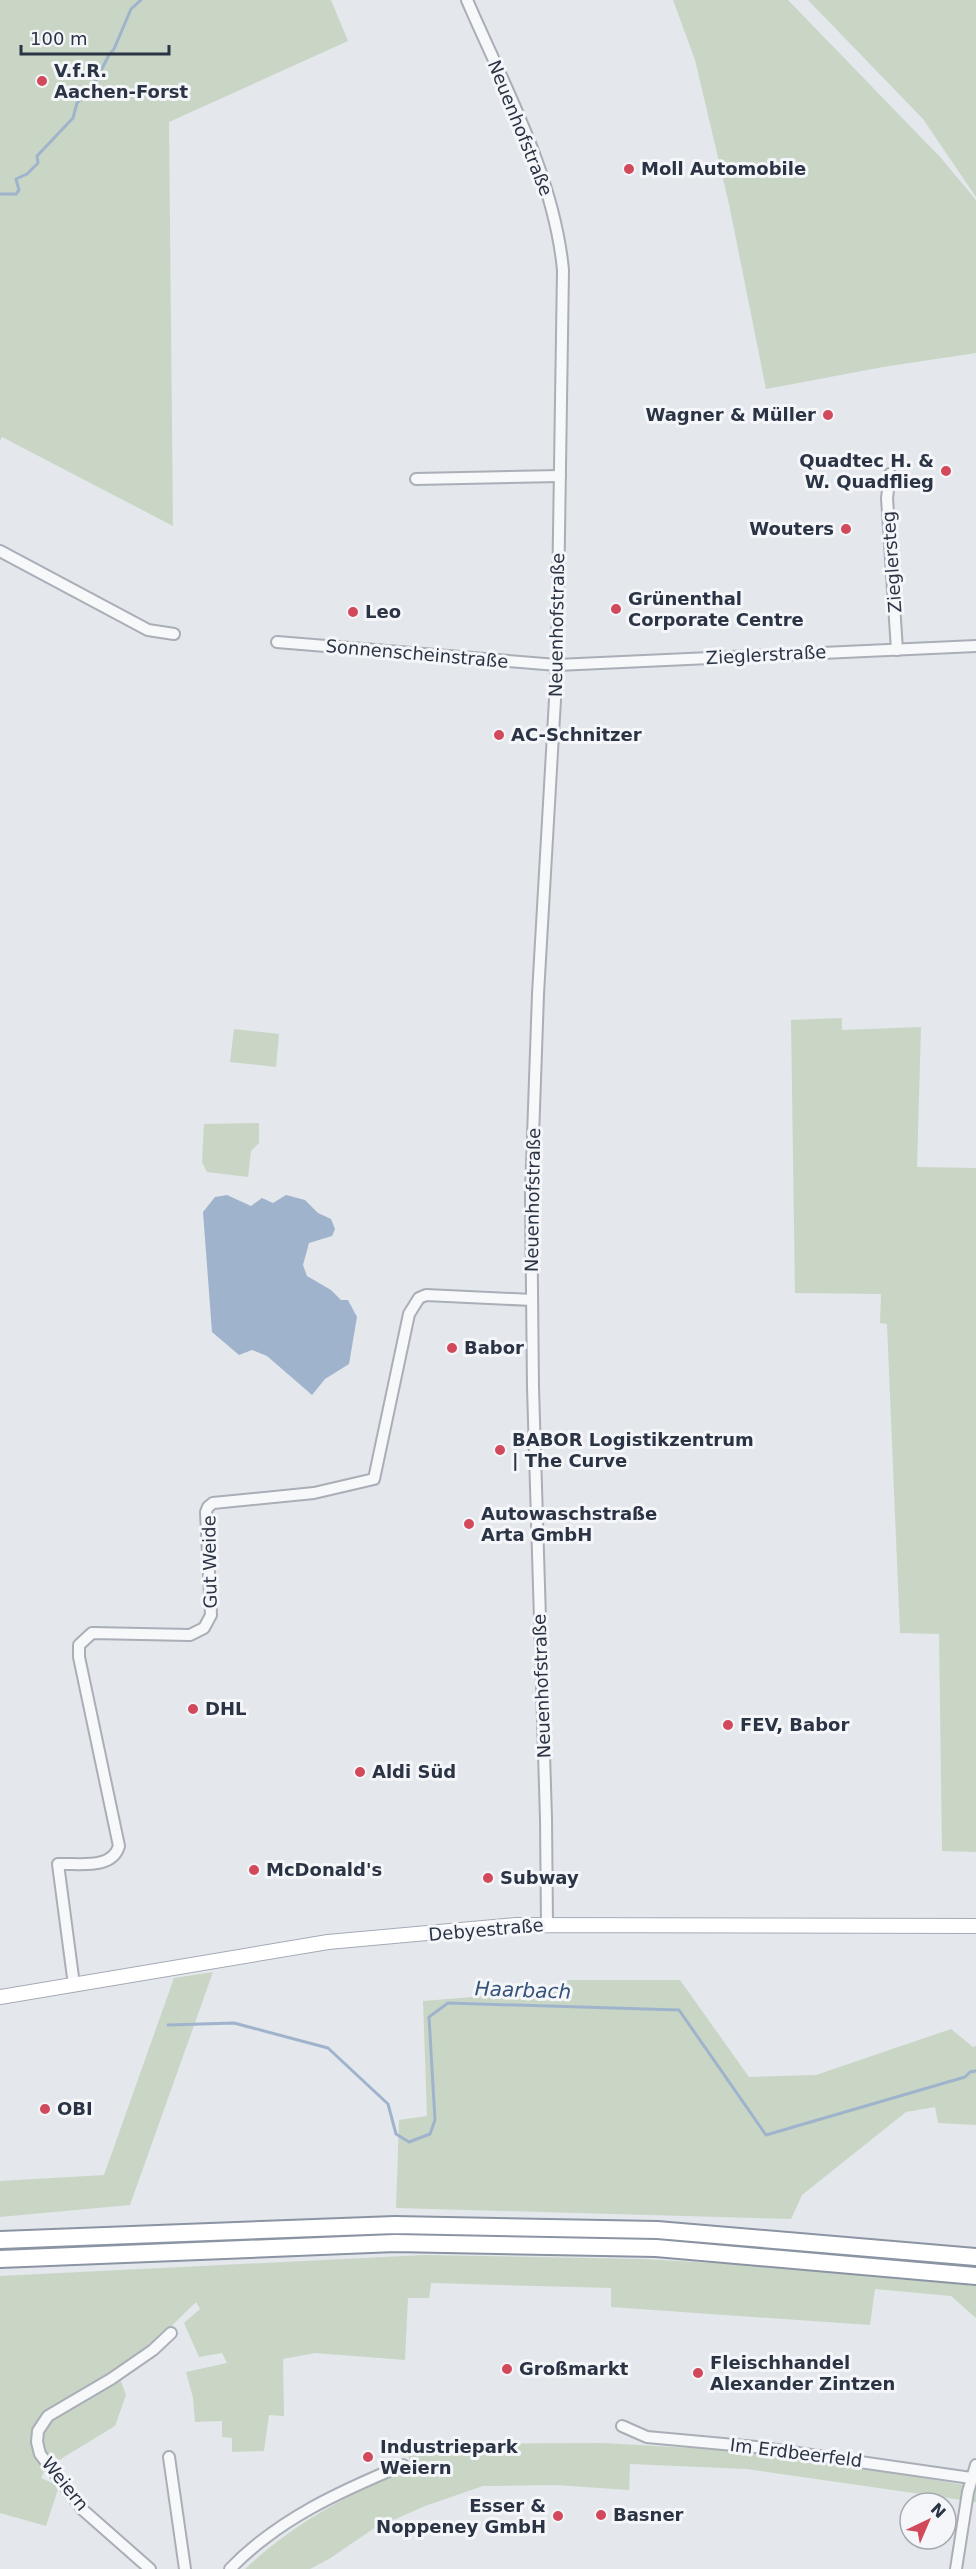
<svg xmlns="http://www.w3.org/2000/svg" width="976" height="2569" viewBox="0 0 976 2569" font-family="'DejaVu Sans',sans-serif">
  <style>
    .green { fill: #c9d6c5 }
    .water { fill: #9fb4cc }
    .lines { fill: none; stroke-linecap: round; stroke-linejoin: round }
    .stream { stroke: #9fb4cc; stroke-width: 3 }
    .minor-casing { stroke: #a9aeb7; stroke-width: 14 }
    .major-casing { stroke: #a3abb8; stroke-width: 16 }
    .highway-casing { stroke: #8b94a3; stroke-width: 20 }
    .minor { stroke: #f7f8fa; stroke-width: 10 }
    .major { stroke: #fff; stroke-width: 14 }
    .highway { stroke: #fff; stroke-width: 16 }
    .poi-dot { fill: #d1495b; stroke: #f4f6f9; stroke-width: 2 }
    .labels { text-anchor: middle; stroke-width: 6; stroke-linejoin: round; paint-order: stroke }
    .poi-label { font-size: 18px; font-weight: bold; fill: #2b3445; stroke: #f4f6f9; text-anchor: start }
    .street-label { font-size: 18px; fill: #2b3445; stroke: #f4f6f9 }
    .water-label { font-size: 20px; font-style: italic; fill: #34527a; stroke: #f4f6f9 }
  </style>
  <rect width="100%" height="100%" fill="#e4e7ec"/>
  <g class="green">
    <path d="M 0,0 L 331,0 L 348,41 L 169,122 L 173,526 L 2,437 L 0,441 Z"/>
    <path d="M 673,0 L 788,0 L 941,158 L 976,200 L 976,353 L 883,367 L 766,389 L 729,204 L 695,60 Z"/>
    <path d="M 808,0 L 976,0 L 976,197 L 923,119 Z"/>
    <path d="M 842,1018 L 842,1030 L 921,1027 L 917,1167 L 976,1168 L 976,1852 L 942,1851 L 939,1634 L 900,1633 L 887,1324 L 880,1323 L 881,1294 L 795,1293 L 791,1020 Z"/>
    <path d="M 234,1029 L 279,1034 L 276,1067 L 230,1062 Z"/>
    <path d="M 259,1123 L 259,1143 L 251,1151 L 248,1177 L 207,1172 L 202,1162 L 204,1124 Z"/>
    <path d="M 213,1972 L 130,2205 L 0,2217 L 0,2181 L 104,2175 L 174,1978 Z"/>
    <path d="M 568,1980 L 680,1980 L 749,2077 L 816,2075 L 951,2029 L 973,2047 L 976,2046 L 976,2125 L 938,2123 L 935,2107 L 906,2112 L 802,2195 L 791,2219 L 396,2208 L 399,2120 L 427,2116 L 423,2001 L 549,1991 Z"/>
    <path d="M 424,2255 L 643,2259 L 798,2268 L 976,2286 L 976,2318 L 951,2296 L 875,2289 L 870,2325 L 611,2307 L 611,2288 L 431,2283 L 429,2298 L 408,2298 L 405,2360 L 315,2353 L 283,2359 L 284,2416 L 269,2415 L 264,2451 L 232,2452 L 232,2438 L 222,2437 L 222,2421 L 195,2422 L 193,2398 L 186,2372 L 227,2363 L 222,2353 L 199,2357 L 184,2323 L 200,2309 L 196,2302 L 145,2352 L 117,2371 L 126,2395 L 115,2426 L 46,2468 L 41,2478 L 59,2486 L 46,2526 L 0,2513 L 0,2276 Z"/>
    <path d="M 603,2443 L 727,2450 L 842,2464 L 976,2487 L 976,2502 L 747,2469 L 630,2464 L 629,2490 L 555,2485 L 483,2486 L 425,2506 L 373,2529 L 329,2559 L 310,2569 L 245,2569 C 293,2523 352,2493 412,2466 L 404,2444 Z"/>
  </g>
  <path class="water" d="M 227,1195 L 251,1206 L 262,1198 L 273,1203 L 286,1195 L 305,1200 L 318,1213 L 331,1219 L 335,1229 L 332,1236 L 309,1243 L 303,1265 L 307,1276 L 331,1290 L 341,1300 L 348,1300 L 357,1317 L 349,1364 L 325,1379 L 312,1395 L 267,1356 L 252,1350 L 239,1355 L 212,1332 L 203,1212 L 215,1197 Z"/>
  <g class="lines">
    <g class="stream">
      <path d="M 0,194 L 16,194 L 19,190 L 16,179 L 27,174 L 38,163 L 37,156 L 73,118 L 77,103 L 93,86 L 109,55 L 114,49 L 131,9 L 141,0"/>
      <path d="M 168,2025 L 234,2023 L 328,2048 L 388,2104 L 396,2134 L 409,2142 L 430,2134 L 435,2120 L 429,2017 L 448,2003 L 679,2010 L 766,2135 L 965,2077 L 970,2072 L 976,2071"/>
    </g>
    <defs>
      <g id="minor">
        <path d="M 467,0 C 504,86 554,176 563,270 L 557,665 L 538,994 L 531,1194 L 533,1387 L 546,1819 L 547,1925"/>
        <path d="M 890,474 L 887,498 L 897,650"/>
        <path d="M 416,479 L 560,476"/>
        <path d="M 0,551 L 148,630 L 174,634"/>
        <path d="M 277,642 L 557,665 L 976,646"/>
        <path d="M 74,1985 L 58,1864 C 79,1863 112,1870 119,1846 L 79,1657 L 79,1645 L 92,1633 L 190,1635 L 204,1628 L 211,1615 L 206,1512 L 208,1507 L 213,1503 L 314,1493 L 374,1479 L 409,1314 L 419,1298 L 426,1295 L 532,1300"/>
        <path d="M 622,2426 L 647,2437 L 756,2447 L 971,2478"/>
        <path d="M 169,2457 L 185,2569"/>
        <path d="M 150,2569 L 83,2510 L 40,2454 L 37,2442 L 38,2431 L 48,2416 L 111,2379 L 153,2350 L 171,2333"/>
        <path d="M 230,2569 C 278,2519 341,2491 403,2465"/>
        <path d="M 956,2569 L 968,2492 L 976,2465"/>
      </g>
      <path id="major" d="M 0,1997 L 328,1942 L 516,1925 L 976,1926"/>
      <g id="highway">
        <path d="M 0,2240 L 395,2225 L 657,2230 L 976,2257"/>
        <path d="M 0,2259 L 395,2243 L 656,2248 L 976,2276"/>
      </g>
    </defs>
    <use href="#minor" class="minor-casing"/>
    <use href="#major" class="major-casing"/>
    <use href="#highway" class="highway-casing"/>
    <use href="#minor" class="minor"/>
    <use href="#major" class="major"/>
    <use href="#highway" class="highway"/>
  </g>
  <g class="poi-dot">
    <circle cx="42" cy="81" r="6"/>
    <circle cx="629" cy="169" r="6"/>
    <circle cx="828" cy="415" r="6"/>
    <circle cx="946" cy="471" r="6"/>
    <circle cx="846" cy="529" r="6"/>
    <circle cx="616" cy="609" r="6"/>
    <circle cx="353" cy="612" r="6"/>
    <circle cx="499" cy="735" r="6"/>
    <circle cx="452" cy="1348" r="6"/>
    <circle cx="500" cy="1450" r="6"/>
    <circle cx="469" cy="1524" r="6"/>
    <circle cx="193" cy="1709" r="6"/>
    <circle cx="728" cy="1725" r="6"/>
    <circle cx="360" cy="1772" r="6"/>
    <circle cx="254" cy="1870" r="6"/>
    <circle cx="488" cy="1878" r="6"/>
    <circle cx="45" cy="2109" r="6"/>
    <circle cx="507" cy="2369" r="6"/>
    <circle cx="698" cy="2373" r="6"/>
    <circle cx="368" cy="2457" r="6"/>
    <circle cx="601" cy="2515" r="6"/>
    <circle cx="558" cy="2516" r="6"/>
  </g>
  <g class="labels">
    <g class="poi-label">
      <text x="54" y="77">V.f.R.<tspan x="54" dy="21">Aachen-Forst</tspan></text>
      <text x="641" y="175">Moll Automobile</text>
      <text x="816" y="421" text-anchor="end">Wagner &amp; Müller</text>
      <text x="934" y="467" text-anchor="end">Quadtec H. &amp;<tspan x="934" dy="21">W. Quadflieg</tspan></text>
      <text x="834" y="535" text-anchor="end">Wouters</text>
      <text x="628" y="605">Grünenthal<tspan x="628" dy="21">Corporate Centre</tspan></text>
      <text x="365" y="618">Leo</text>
      <text x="511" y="741">AC-Schnitzer</text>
      <text x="464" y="1354">Babor</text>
      <text x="512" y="1446">BABOR Logistikzentrum<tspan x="512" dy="21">| The Curve</tspan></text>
      <text x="481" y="1520">Autowaschstraße<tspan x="481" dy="21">Arta GmbH</tspan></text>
      <text x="205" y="1715">DHL</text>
      <text x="740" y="1731">FEV, Babor</text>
      <text x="372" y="1778">Aldi Süd</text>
      <text x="266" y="1876">McDonald's</text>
      <text x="500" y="1884">Subway</text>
      <text x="57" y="2115">OBI</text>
      <text x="710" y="2369">Fleischhandel<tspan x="710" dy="21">Alexander Zintzen</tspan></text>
      <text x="519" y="2375">Großmarkt</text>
      <text x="380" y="2453">Industriepark<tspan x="380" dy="21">Weiern</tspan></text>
      <text x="546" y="2512" text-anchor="end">Esser &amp;<tspan x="546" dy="21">Noppeney GmbH</tspan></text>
      <text x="613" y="2521">Basner</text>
    </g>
    <g class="street-label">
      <text transform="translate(520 128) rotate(68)" y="6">Neuenhofstraße</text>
      <text transform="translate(892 562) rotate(-94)" y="6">Zieglersteg</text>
      <text transform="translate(557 625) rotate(-89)" y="6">Neuenhofstraße</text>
      <text transform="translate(417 654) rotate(5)" y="6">Sonnenscheinstraße</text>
      <text transform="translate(766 655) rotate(-3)" y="6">Zieglerstraße</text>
      <text transform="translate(533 1200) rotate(-89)" y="6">Neuenhofstraße</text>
      <text transform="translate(210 1562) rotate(-91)" y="6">Gut Weide</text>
      <text transform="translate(542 1686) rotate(-92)" y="6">Neuenhofstraße</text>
      <text transform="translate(486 1930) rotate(-5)" y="6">Debyestraße</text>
      <text transform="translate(796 2453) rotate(7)" y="6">Im Erdbeerfeld</text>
      <text transform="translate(65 2484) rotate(51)" y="6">Weiern</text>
    </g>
    <g class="water-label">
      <text transform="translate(523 1990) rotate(2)" y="7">Haarbach</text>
    </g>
  </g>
  <g transform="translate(928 2521) rotate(44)"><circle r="28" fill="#f4f6f9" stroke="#a4a8b1" stroke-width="1.5"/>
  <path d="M0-4.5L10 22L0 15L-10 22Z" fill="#d1495b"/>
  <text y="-9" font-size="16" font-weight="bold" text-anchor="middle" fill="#2b3445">N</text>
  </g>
  <path d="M21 45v9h148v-9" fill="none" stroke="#2b3445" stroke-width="3"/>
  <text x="30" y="45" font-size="18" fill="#2b3445" stroke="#f4f6f9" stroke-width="4.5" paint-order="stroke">100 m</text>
</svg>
